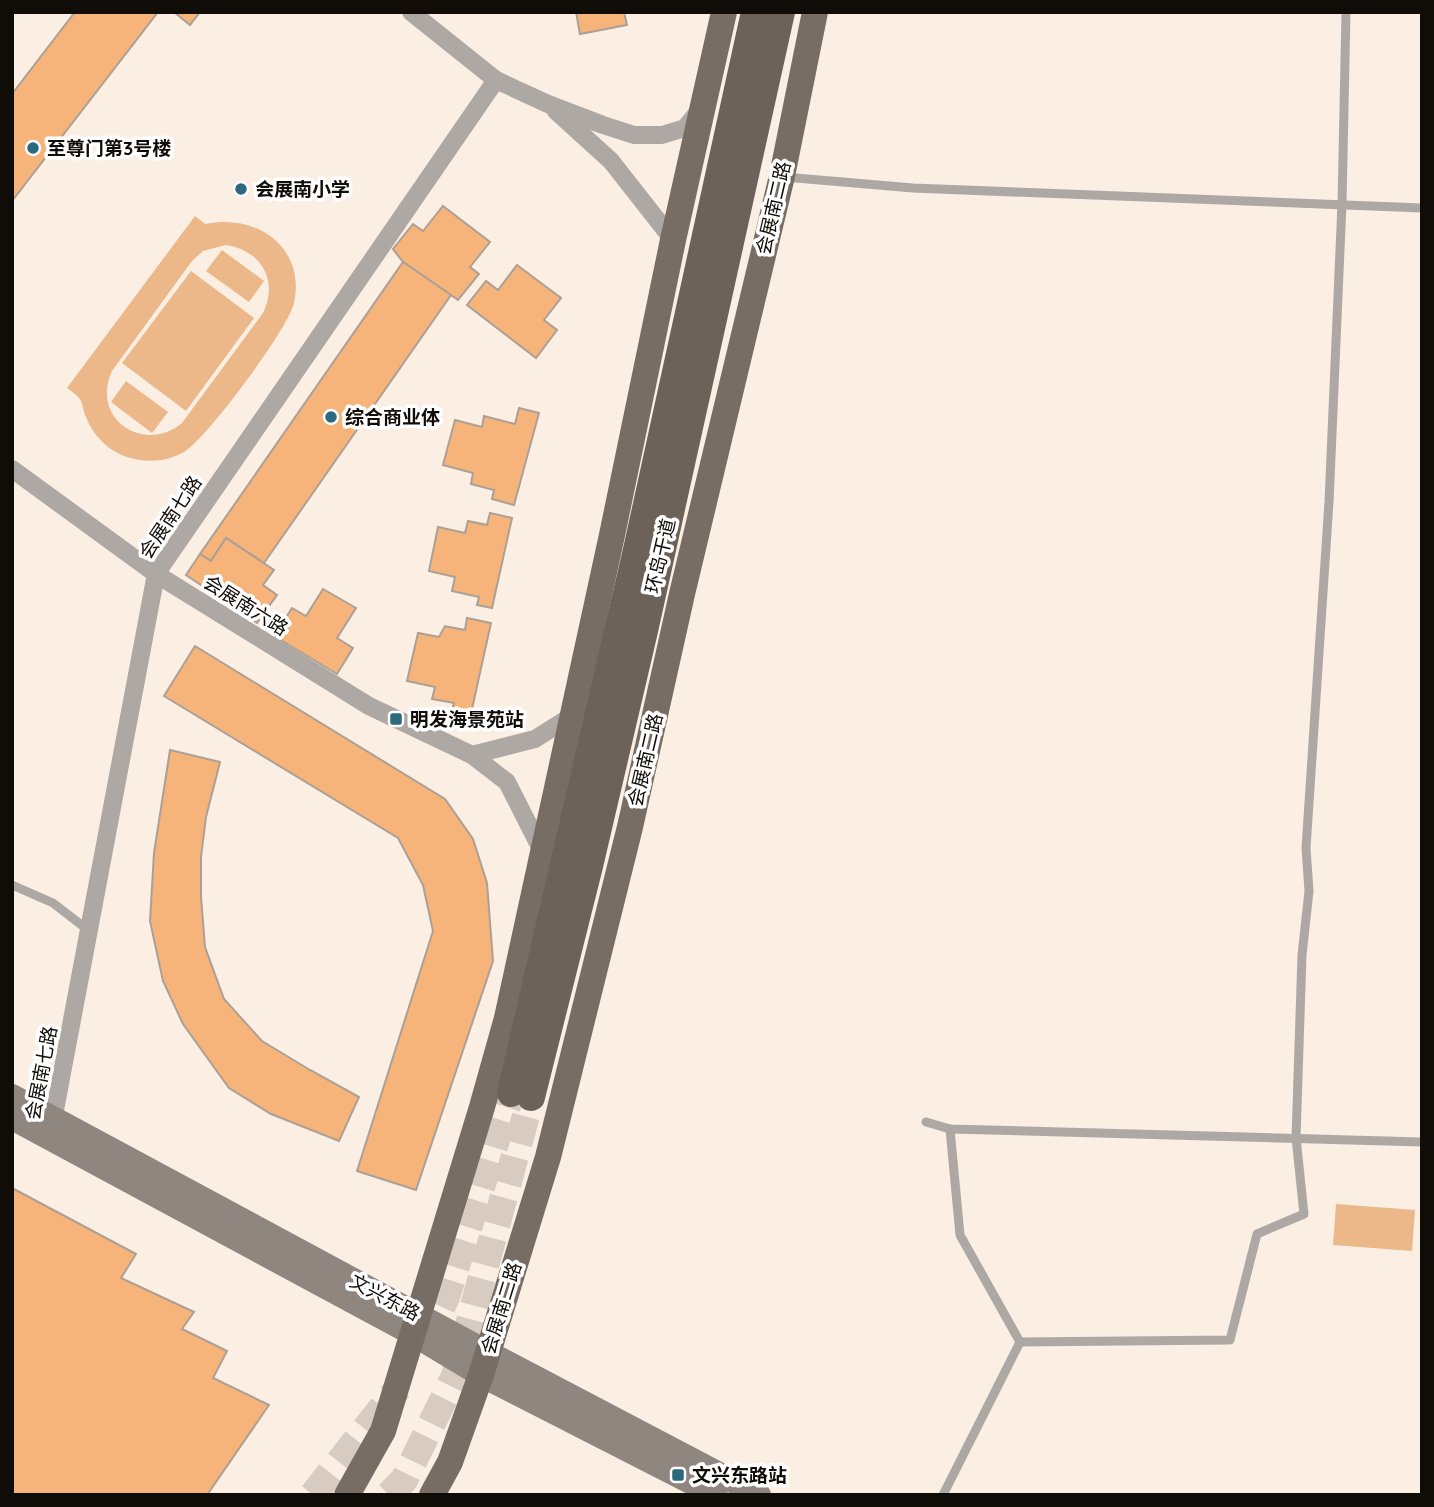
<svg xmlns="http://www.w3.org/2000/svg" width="1434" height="1507" viewBox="0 0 1434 1507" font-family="Quicksand,'Noto Sans SC',sans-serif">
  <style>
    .green { fill: #ecb88a; fill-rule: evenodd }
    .building { fill: #f6b47a; stroke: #aca096; stroke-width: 2 }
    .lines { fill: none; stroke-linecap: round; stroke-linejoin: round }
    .trunk-tunnel { stroke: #d8ccc2; stroke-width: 28; stroke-dasharray: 28 14; stroke-linecap: butt }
    .service { stroke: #aea8a4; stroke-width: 9 }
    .minor { stroke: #aea8a4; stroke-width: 18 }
    .secondary { stroke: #8e867f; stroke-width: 24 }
    .primary { stroke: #776d65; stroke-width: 26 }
    .trunk { stroke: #6d625a; stroke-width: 28 }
    .poi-dot { fill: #2a697e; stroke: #fefefe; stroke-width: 2.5 }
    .labels { text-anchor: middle; stroke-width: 7; stroke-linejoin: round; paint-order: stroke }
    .poi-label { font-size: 19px; font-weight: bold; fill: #100c08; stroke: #fefefe; text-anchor: start }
    .street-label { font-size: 19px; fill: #100c08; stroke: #fefefe }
  </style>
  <rect width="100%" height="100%" fill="#fbeee3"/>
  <g class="green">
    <path d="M 195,216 L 205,224 C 256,213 306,247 294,303 C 289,328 206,439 184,452 C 167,462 146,463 127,457 C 108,451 93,435 86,417 C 83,411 83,402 79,398 C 76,394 71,391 67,388 ZM 226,245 C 261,250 279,281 263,313 L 182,423 C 143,455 90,418 112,371 L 192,261 L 203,251 Z"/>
    <path d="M 222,250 L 264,281 L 249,302 L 206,271 Z"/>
    <path d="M 191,271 L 254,318 L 186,411 L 122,363 Z"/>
    <path d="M 126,381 L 168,412 L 152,433 L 111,402 Z"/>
    <path d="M 1336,1204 L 1415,1210 L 1412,1251 L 1333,1245 Z"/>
  </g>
  <g class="building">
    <path d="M 75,12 L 158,12 L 12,201 L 12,94 Z"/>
    <path d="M 174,12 L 200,12 L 190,25 Z"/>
    <path d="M 576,12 L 624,12 L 627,25 L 580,34 Z"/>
    <path d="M 443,206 L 490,242 L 470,267 L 479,274 L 458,300 L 403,262 L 393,249 L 413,224 L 423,231 Z"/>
    <path d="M 403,262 L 451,295 L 264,563 L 226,538 L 211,561 L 200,554 Z"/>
    <path d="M 517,265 L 561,298 L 544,320 L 557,330 L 536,358 L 467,305 L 486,281 L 498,290 Z"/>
    <path d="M 519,408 L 539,413 L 514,505 L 492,499 L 494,490 L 471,484 L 473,473 L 443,465 L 455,420 L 482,427 L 484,416 L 515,424 Z"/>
    <path d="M 490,513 L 512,518 L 492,608 L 477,605 L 479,597 L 452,591 L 455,577 L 429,571 L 438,527 L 465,533 L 468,521 L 487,525 Z"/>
    <path d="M 226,538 L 274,570 L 263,585 L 277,595 L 257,623 L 186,575 L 200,554 L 211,561 Z"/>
    <path d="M 323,589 L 356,608 L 337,638 L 353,648 L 337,674 L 274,636 L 292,608 L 306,616 Z"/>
    <path d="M 467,618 L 491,623 L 470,718 L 451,714 L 454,703 L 432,699 L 435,687 L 407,681 L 418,633 L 439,637 L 445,626 L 465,630 Z"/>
    <path d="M 195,646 L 445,799 L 473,839 L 487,883 L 493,961 L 416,1190 L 357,1171 L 433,931 L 423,885 L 398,838 L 164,696 Z"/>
    <path d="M 170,750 L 220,762 L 206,817 L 201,857 L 201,897 L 205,947 L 224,999 L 262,1041 L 310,1070 L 359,1097 L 339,1141 L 271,1114 L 229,1088 L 183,1024 L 163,981 L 150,921 L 154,853 Z"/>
    <path d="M 12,1188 L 136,1254 L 121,1278 L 194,1312 L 182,1329 L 227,1351 L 213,1378 L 269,1405 L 207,1495 L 12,1495 Z"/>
  </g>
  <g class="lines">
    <g class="trunk-tunnel">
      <path d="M 424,1345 L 446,1297 L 511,1093"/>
      <path d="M 313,1495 L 398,1388"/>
      <path d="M 389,1495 L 404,1480 L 455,1376 L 531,1097"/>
    </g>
    <g class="service">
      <path d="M 784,177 L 913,188 L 1422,208"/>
      <path d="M 12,885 L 53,903 L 88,930"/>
      <path d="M 926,1122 L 950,1129 L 1422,1142"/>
      <path d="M 950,1129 L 960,1235 L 1020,1342"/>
      <path d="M 943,1495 L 1020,1342 L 1230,1340 L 1257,1234 L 1304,1214 L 1296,1138 L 1302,955 L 1309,891 L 1306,848 L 1329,502 L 1342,204 L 1346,12"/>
    </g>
    <g class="minor">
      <path d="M 411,12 L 496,80 L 548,104 L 603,125 L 634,135 L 662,135 L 685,128 L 699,111"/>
      <path d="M 556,111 L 611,161 L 673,240"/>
      <path d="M 12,469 L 156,574 L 369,706 L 472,755 L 507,782 L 543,853"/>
      <path d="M 472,755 L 535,739 L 573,715"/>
      <path d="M 52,1126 L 156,574 L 496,80"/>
    </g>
    <g class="secondary">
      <path d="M 12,1096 L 487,1352 L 759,1495"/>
      <path d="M 12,1118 L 411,1333 L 481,1375 L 716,1495"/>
    </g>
    <g class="primary">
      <path d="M 347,1495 L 383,1431 L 482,1107 L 507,1018 L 612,535 L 673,240 L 724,12"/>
      <path d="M 432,1495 L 450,1462 L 481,1375 L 548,1157 L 630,827 L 682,594 L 782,176 L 815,12"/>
    </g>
    <g class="trunk">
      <path d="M 511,1093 L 637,550 L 755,12"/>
      <path d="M 531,1097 L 589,866 L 643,635 L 781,12"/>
    </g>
  </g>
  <g class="poi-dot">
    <circle cx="33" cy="148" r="7"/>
    <circle cx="241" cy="189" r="7"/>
    <circle cx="331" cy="417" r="7"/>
    <rect x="389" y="712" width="14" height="14" rx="3.5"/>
    <rect x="671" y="1468" width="14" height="14" rx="3.5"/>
  </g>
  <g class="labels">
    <g class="poi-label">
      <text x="47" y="155">至尊门第3号楼</text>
      <text x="255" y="196">会展南小学</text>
      <text x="345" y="424">综合商业体</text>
      <text x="410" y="726">明发海景苑站</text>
      <text x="692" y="1482">文兴东路站</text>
    </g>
    <g class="street-label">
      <text transform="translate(773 208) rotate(-77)" y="7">会展南二路</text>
      <text transform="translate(170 517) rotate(-56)" y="7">会展南七路</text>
      <text transform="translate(660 556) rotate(-77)" y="7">环岛干道</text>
      <text transform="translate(246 605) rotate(32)" y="7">会展南六路</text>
      <text transform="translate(645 760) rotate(-77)" y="7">会展南二路</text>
      <text transform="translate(41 1073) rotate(-79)" y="7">会展南七路</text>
      <text transform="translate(385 1297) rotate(28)" y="7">文兴东路</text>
      <text transform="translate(501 1308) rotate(-73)" y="7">会展南二路</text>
    </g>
  </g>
  <rect width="1434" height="1507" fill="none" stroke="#100c08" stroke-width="28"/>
</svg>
